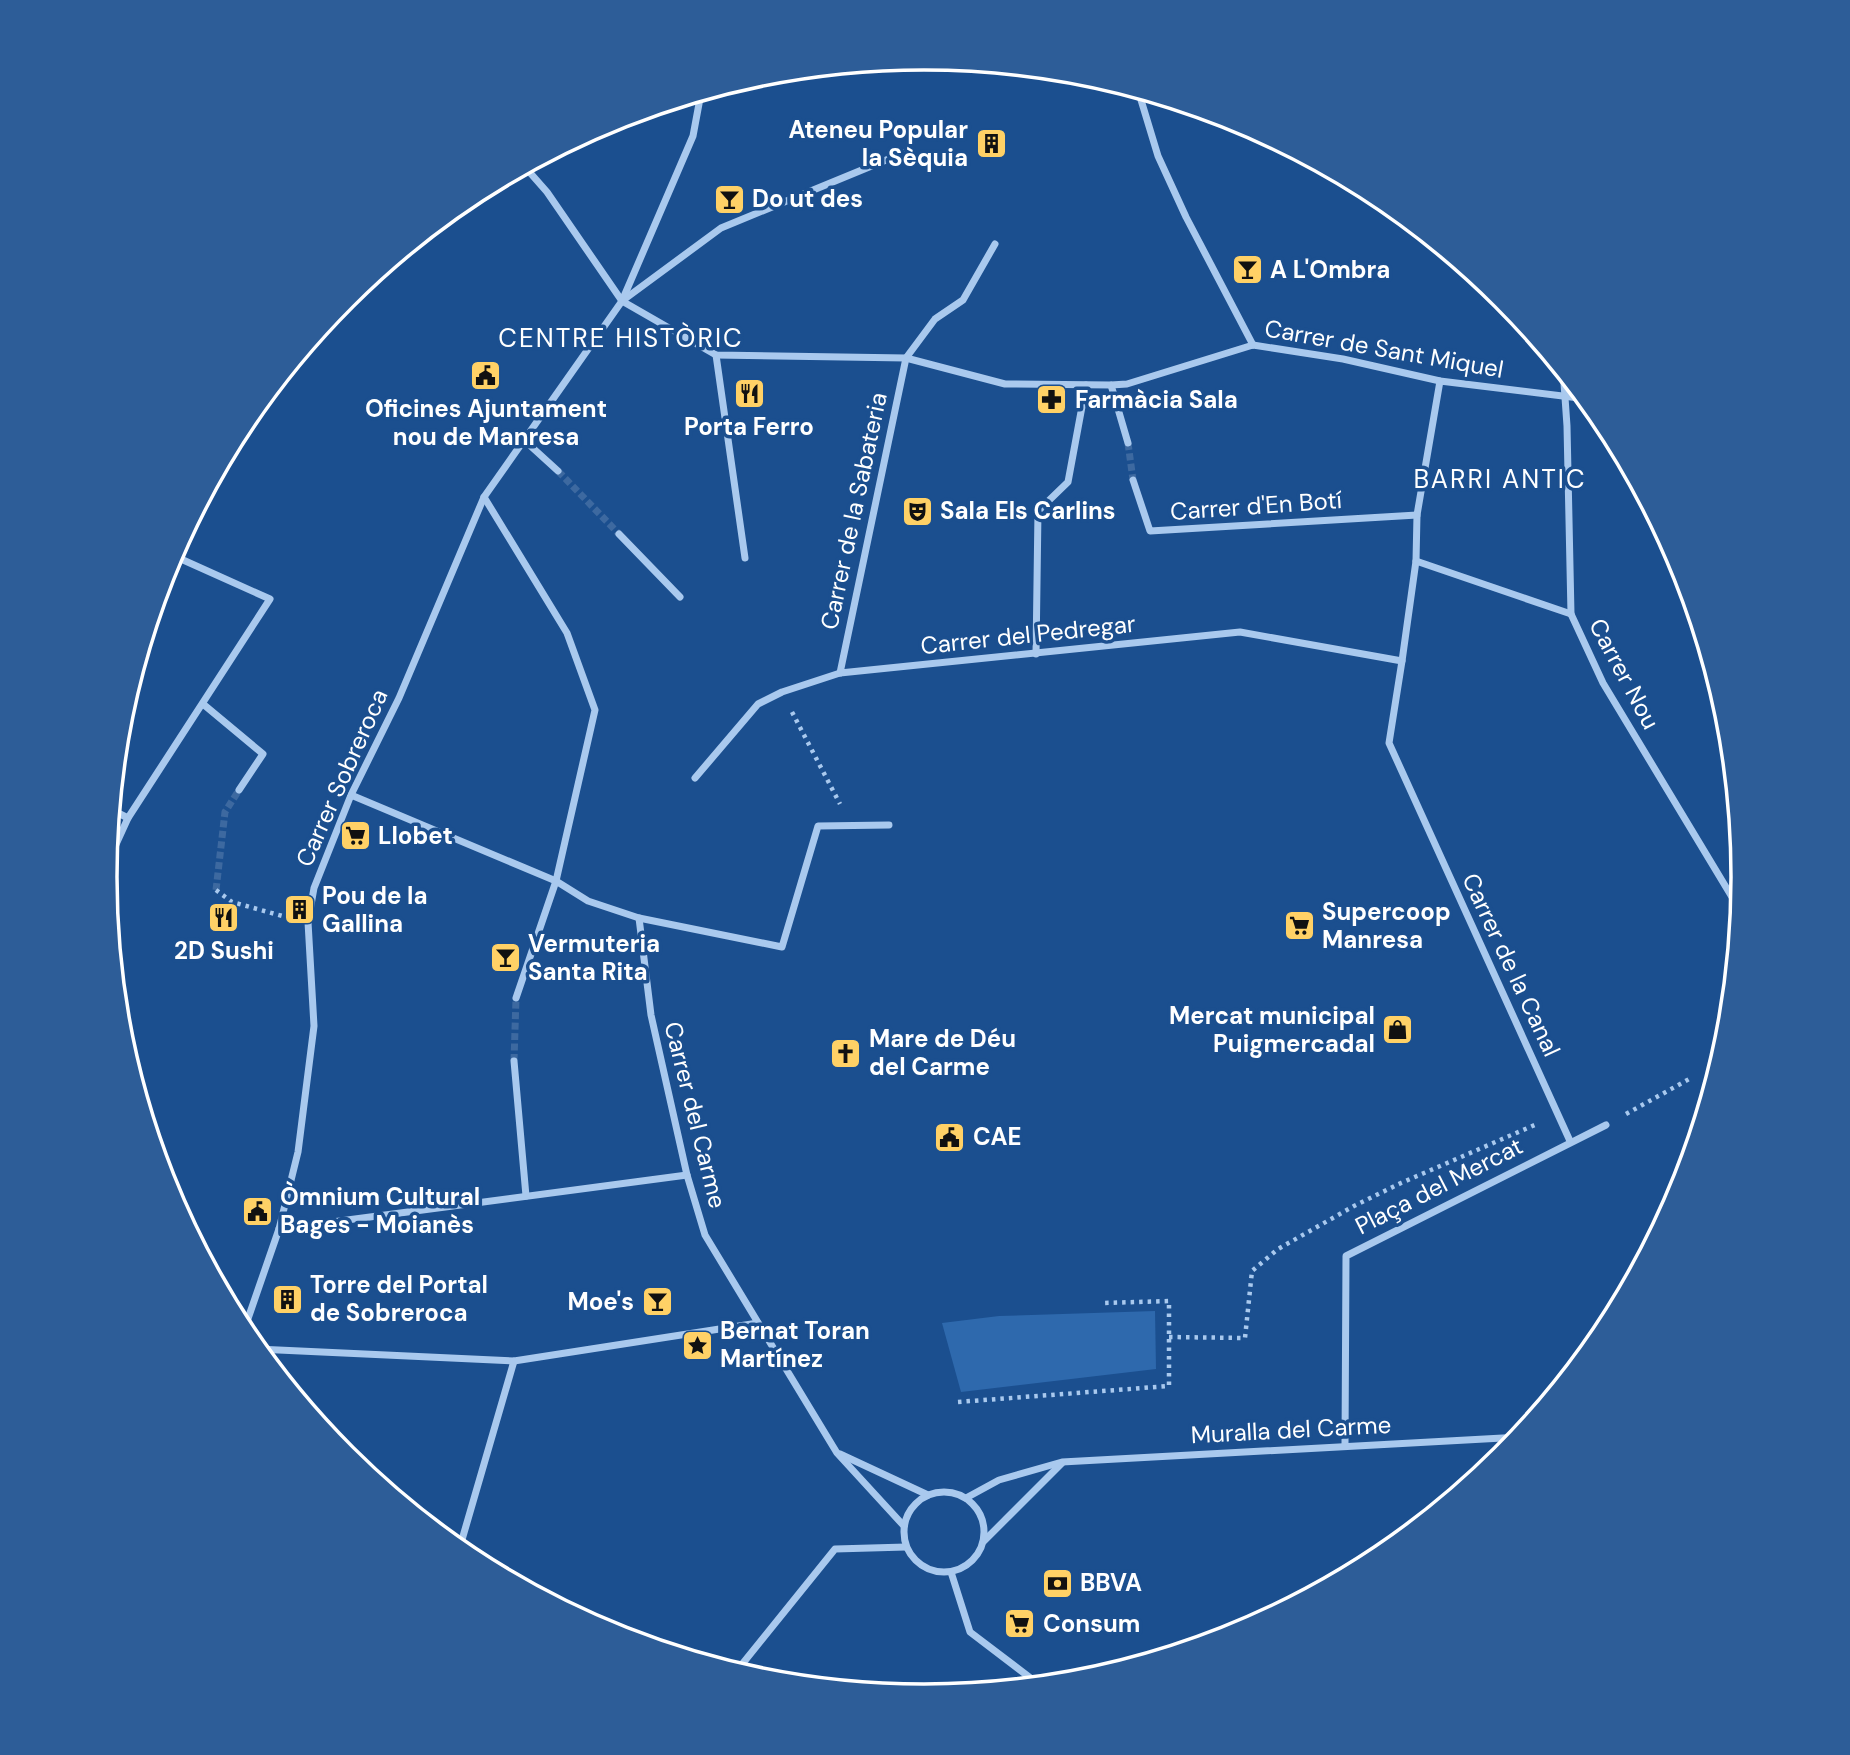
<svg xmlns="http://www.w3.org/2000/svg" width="1850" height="1755" viewBox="0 0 1850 1755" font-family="'DM Sans',sans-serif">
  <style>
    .green { fill: #2e69ad }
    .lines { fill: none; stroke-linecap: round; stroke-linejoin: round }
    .street-tunnel { stroke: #3d69a0; stroke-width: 7; stroke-dasharray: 7 3.5; stroke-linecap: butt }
    .path { stroke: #a9c9ee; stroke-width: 4.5; stroke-dasharray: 3.5 5; stroke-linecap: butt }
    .street { stroke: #a9c9ee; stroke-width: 7 }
    .labels { text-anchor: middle; stroke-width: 7; stroke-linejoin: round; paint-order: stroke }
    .poi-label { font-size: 24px; font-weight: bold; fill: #fff; stroke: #1b4f8f; text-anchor: start }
    .street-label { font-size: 24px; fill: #fff; stroke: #1b4f8f }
    .neighbourhood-label { font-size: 26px; letter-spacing: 2px; fill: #fff; stroke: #1b4f8f }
    .rim { fill: none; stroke: #fff; stroke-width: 3.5 }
  </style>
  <rect width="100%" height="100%" fill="#1b4f8f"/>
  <path class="green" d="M 1155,1311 L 1156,1369 L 961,1392 L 942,1323 L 999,1316 Z"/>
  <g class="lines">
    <g class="street-tunnel">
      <path d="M 1128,443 L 1133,480"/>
      <path d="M 558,471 L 619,534"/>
      <path d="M 216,890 L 225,812 L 239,790"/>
      <path d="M 514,1061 L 516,998"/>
    </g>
    <g class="path">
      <path d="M 792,712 L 840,804"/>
      <path d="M 216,890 L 232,902 L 286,917"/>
      <path d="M 1626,1114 L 1691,1078"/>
      <path d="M 1169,1337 L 1245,1338 L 1252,1271 L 1278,1249 L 1354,1206 L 1401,1183 L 1537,1124"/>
      <path d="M 958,1402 L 1169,1386 L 1169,1301 L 1103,1303"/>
    </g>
    <g class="street">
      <path d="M 1138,90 L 1158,156 L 1186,217 L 1253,345"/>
      <path d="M 525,167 L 547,192 L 622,301 L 716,355 L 906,358 L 1005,384 L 1111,385 L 1127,384 L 1253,345 L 1343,359 L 1440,381 L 1587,399"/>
      <path d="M 622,301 L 721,228 L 908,151"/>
      <path d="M 716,355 L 745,558"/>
      <path d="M 1563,369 L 1567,426 L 1571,614 L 1603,683 L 1741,912"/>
      <path d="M 1440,381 L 1417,515 L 1416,561 L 1402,661 L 1389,743 L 1570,1141"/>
      <path d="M 1111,385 L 1128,443"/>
      <path d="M 524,440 L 558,471"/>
      <path d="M 1133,480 L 1150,531 L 1417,515"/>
      <path d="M 484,497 L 567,633 L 595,710 L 556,881 L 516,998"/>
      <path d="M 619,534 L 680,597"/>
      <path d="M 1416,561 L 1571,614"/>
      <path d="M 1036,654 L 1038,511 L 1068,482 L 1086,385"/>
      <path d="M 840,673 L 906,358 L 935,319 L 963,300 L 995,244"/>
      <path d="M 203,704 L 263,754 L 239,790"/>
      <path d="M 695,778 L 758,704 L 782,692 L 840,673 L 1240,632 L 1402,661"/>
      <path d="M 351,795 L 556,881 L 588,901 L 639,918 L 782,947 L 818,826 L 889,825"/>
      <path d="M 112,810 L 128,818"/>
      <path d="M 107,864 L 128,818 L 270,599 L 172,555"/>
      <path d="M 639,918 L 651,1015 L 687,1175 L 705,1235 L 837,1453 L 904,1526"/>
      <path d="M 514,1061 L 526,1196"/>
      <path d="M 1711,1067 L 1722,1061"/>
      <path d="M 279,1229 L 687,1175"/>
      <path d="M 236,1319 L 247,1321"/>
      <path d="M 243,1333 L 279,1229 L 298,1152 L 314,1026 L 308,922 L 314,888 L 351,795 L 399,698 L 484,497 L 622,301 L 693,136 L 701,93"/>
      <path d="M 257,1349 L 514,1361 L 758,1323"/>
      <path d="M 1345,1446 L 1346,1256 L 1606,1125"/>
      <path d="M 840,1454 L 928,1495"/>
      <circle cx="944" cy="1532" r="40"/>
      <path d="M 966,1498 L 999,1480 L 1062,1462 L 1521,1437"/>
      <path d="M 984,1541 L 1062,1463"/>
      <path d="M 459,1550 L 514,1361"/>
      <path d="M 951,1572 L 970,1632 L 1041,1686"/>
      <path d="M 735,1673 L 835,1549 L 906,1547"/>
    </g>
  </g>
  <defs>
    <symbol id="building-square" viewBox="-11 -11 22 22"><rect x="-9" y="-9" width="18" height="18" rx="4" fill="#ffd166" stroke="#1b4f8f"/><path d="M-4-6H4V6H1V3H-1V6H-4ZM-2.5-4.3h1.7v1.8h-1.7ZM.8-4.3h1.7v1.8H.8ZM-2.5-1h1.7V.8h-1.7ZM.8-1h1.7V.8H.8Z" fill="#111"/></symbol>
    <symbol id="bar-square" viewBox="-11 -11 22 22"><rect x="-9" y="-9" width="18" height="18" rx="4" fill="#ffd166" stroke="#1b4f8f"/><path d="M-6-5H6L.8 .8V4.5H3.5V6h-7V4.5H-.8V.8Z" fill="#111"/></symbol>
    <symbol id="civic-square" viewBox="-11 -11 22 22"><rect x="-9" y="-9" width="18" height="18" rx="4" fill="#ffd166" stroke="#1b4f8f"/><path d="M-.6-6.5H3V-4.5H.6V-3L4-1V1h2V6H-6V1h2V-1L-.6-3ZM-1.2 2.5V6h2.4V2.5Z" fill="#111"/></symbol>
    <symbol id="restaurant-square" viewBox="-11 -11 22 22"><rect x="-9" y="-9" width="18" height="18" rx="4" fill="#ffd166" stroke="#1b4f8f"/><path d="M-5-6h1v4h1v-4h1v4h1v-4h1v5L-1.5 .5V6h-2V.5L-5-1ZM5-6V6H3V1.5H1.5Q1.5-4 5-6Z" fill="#111"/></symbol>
    <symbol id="pharmacy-square" viewBox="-11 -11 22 22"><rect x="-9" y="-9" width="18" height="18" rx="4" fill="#ffd166" stroke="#1b4f8f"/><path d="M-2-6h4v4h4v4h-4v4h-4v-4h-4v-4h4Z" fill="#111"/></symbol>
    <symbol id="theatre-square" viewBox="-11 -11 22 22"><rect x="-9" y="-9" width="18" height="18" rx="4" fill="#ffd166" stroke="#1b4f8f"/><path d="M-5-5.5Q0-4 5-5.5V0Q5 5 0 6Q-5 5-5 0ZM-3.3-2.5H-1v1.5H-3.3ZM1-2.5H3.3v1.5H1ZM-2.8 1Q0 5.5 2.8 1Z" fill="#111"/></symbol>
    <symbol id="supermarket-square" viewBox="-11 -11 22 22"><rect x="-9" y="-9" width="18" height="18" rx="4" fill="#ffd166" stroke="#1b4f8f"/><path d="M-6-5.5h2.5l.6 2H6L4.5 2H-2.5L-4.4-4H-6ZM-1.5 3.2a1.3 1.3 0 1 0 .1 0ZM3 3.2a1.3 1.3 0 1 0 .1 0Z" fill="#111"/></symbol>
    <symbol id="shop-square" viewBox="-11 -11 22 22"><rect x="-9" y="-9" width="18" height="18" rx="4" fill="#ffd166" stroke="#1b4f8f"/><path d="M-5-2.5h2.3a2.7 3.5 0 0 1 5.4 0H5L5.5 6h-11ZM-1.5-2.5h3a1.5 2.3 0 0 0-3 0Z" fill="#111"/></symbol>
    <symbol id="church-square" viewBox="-11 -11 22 22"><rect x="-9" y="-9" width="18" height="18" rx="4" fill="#ffd166" stroke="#1b4f8f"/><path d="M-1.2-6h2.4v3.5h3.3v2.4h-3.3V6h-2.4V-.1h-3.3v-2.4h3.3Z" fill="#111"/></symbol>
    <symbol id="sight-square" viewBox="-11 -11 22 22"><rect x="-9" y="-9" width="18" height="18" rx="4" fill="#ffd166" stroke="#1b4f8f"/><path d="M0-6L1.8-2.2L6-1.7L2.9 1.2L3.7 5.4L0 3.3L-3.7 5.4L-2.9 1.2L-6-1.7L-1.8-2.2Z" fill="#111"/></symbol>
    <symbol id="bank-square" viewBox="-11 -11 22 22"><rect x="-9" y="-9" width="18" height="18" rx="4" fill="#ffd166" stroke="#1b4f8f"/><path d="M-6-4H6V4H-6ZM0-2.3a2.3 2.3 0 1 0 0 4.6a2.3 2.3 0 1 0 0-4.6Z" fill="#111"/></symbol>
  </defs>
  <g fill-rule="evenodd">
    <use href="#building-square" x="974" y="126" width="35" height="35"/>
    <use href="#bar-square" x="712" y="182" width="35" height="35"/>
    <use href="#bar-square" x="1230" y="252" width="35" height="35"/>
    <use href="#civic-square" x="468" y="358" width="35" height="35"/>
    <use href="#restaurant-square" x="732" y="376" width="35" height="35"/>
    <use href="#pharmacy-square" x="1034" y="382" width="35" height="35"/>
    <use href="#theatre-square" x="900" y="494" width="35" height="35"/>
    <use href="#supermarket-square" x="338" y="818" width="35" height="35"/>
    <use href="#building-square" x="282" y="892" width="35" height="35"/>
    <use href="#restaurant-square" x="206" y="900" width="35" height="35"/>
    <use href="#supermarket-square" x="1282" y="908" width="35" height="35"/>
    <use href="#bar-square" x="488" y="940" width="35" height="35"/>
    <use href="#shop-square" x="1380" y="1012" width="35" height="35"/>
    <use href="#church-square" x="828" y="1036" width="35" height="35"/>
    <use href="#civic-square" x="932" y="1120" width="35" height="35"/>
    <use href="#civic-square" x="240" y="1194" width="35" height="35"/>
    <use href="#building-square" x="270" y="1282" width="35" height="35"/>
    <use href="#bar-square" x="640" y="1284" width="35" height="35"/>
    <use href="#sight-square" x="680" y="1328" width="35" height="35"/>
    <use href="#bank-square" x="1040" y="1566" width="35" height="35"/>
    <use href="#supermarket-square" x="1002" y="1606" width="35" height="35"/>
  </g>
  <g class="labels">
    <g class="poi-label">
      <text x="968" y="138" text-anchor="end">Ateneu Popular<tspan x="968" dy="28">la Sèquia</tspan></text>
      <text x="752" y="207">Do ut des</text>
      <text x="1270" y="278">A L'Ombra</text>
      <text x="1075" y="408">Farmàcia Sala</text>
      <text x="486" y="417" text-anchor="middle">Oficines Ajuntament<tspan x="486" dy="28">nou de Manresa</tspan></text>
      <text x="749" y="435" text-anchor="middle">Porta Ferro</text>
      <text x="940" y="519">Sala Els Carlins</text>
      <text x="378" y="844">Llobet</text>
      <text x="322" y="904">Pou de la<tspan x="322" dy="28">Gallina</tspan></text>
      <text x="1322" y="920">Supercoop<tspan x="1322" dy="28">Manresa</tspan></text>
      <text x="528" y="952">Vermuteria<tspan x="528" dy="28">Santa Rita</tspan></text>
      <text x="224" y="959" text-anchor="middle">2D Sushi</text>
      <text x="1375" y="1024" text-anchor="end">Mercat municipal<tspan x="1375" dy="28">Puigmercadal</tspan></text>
      <text x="869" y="1047">Mare de Déu<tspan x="869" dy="28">del Carme</tspan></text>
      <text x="973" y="1145">CAE</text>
      <text x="280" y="1205">Òmnium Cultural<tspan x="280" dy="28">Bages - Moianès</tspan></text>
      <text x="310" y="1293">Torre del Portal<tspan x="310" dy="28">de Sobreroca</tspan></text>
      <text x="634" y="1310" text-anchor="end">Moe's</text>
      <text x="720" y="1339">Bernat Toran<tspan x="720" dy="28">Martínez</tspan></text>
      <text x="1080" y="1591">BBVA</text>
      <text x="1043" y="1632">Consum</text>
    </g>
    <g class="street-label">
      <text transform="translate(1384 349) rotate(10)" y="8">Carrer de Sant Miquel</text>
      <text transform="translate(1256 506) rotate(-4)" y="8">Carrer d'En Botí</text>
      <text transform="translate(854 511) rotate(-78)" y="8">Carrer de la Sabateria</text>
      <text transform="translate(1028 635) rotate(-6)" y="8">Carrer del Pedregar</text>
      <text transform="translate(1624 674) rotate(62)" y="8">Carrer Nou</text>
      <text transform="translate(342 778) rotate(-66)" y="8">Carrer Sobreroca</text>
      <text transform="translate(1511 965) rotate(65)" y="8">Carrer de la Canal</text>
      <text transform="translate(695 1115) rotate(76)" y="8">Carrer del Carme</text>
      <text transform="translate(1439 1186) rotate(-27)" y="8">Plaça del Mercat</text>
      <text transform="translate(1291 1430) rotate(-3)" y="8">Muralla del Carme</text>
    </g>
    <g class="neighbourhood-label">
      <text x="621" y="347">CENTRE HISTÒRIC</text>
      <text x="1500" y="488">BARRI ANTIC</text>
    </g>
  </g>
  <path d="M0 0H1850V1755H0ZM117 877a807 807 0 1 1 1614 0a807 807 0 1 1-1614 0Z" fill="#2d5d98" fill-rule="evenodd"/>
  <path class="rim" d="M117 877a807 807 0 1 1 1614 0a807 807 0 1 1-1614 0Z"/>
</svg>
